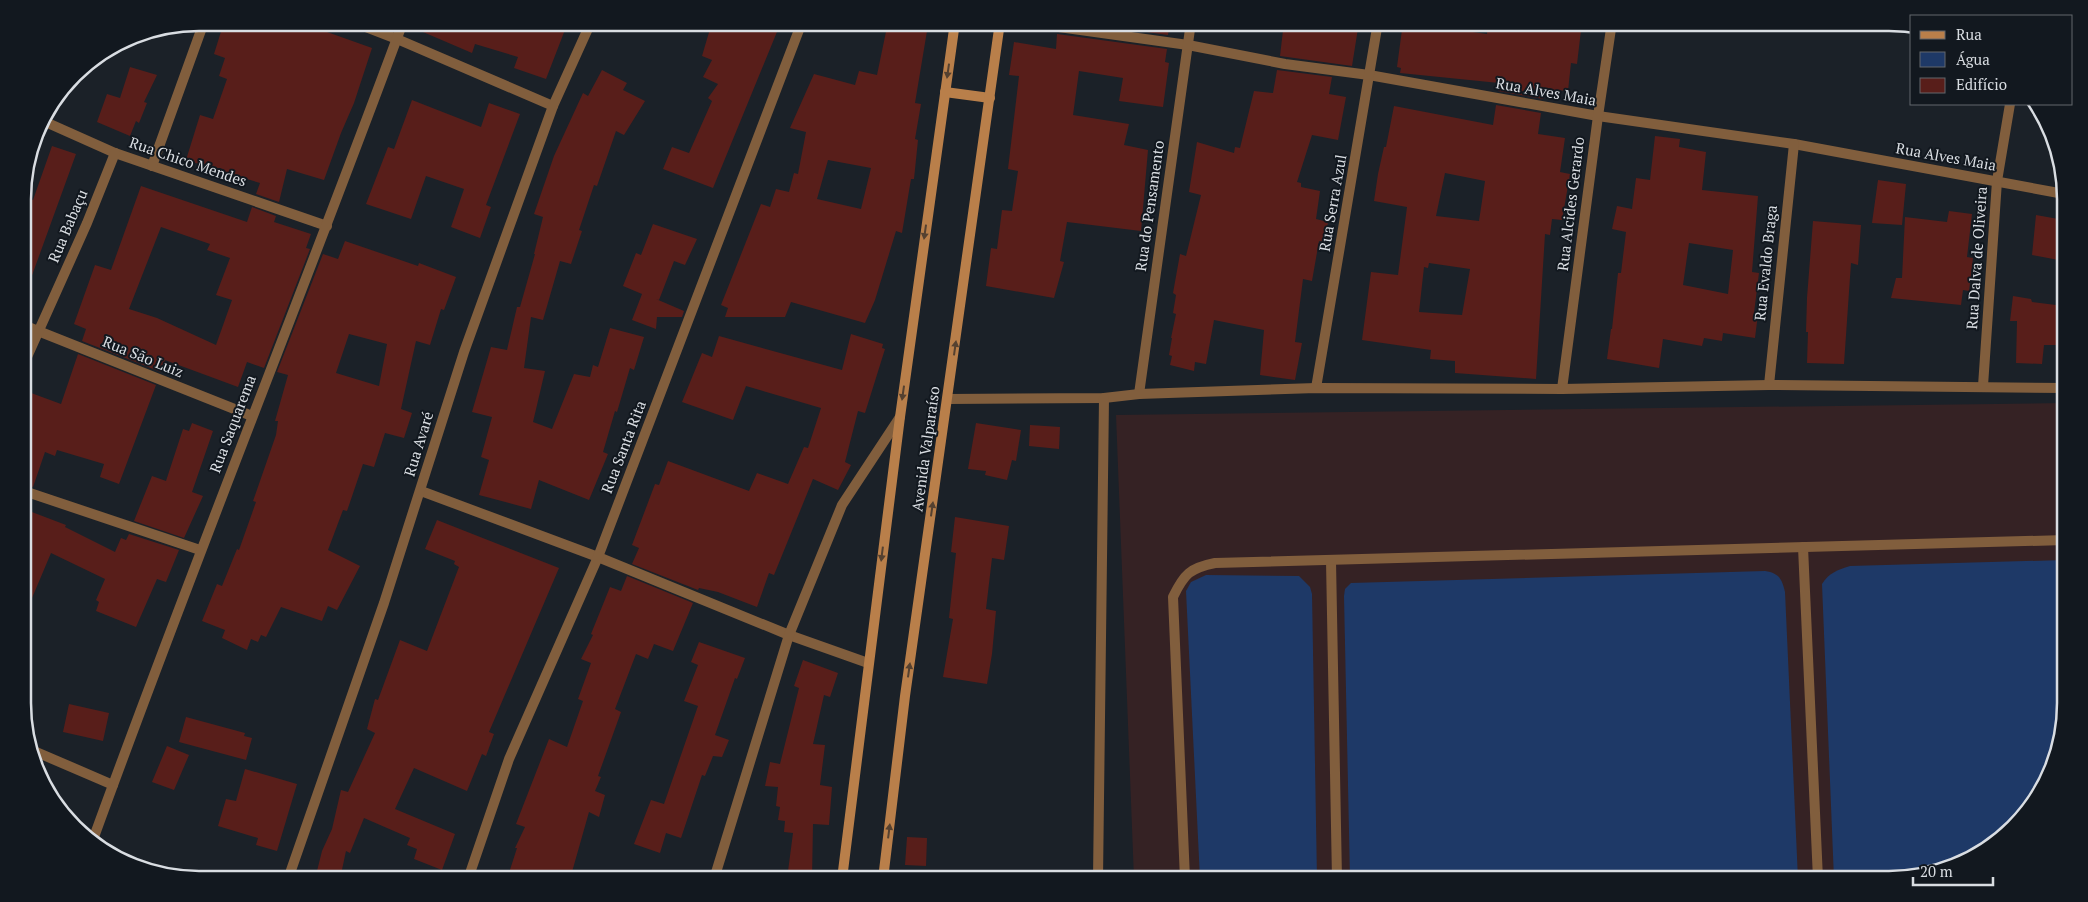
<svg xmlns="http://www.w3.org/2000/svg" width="2088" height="902" viewBox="0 0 2088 902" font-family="'PT Serif',serif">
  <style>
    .industrial { fill: #352224 }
    .water { fill: #1e3967 }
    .building { fill: #581e1a; fill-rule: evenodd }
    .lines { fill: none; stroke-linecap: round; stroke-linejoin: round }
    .lane { stroke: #815e3d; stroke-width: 10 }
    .street { stroke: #815e3d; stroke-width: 10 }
    .secondary { stroke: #b97f4a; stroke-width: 10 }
    .oneway { fill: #554130 }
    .labels { text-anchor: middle; stroke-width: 4; stroke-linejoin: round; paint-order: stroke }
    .street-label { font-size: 15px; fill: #d9dde2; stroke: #12181f }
    .rim { fill: none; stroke: #d9dde2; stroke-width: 2.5 }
  </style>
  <rect width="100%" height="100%" fill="#1b2128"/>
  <path class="industrial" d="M 2065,403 L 2065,703 L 2052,770 L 1996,843 L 1946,870 L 1900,879 L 1134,879 L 1116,415 Z"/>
  <g class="water">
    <path d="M 2065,560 L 2065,703 L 2052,770 L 1996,843 L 1946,870 L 1900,879 L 1834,879 L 1822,584 C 1829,573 1837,570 1850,566 Z"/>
    <path d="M 1765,571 C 1779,573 1782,579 1785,592 L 1798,879 L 1350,879 L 1344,596 L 1345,589 L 1351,583 Z"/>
    <path d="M 1206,575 L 1299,576 L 1310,587 L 1312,594 L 1317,879 L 1200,879 L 1186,591 L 1191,582 Z"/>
  </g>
  <g class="building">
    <path d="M 224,22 L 299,22 L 372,48 L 354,103 L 341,133 L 324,180 L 287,169 L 279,202 L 256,194 L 260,183 L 186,160 L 200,115 L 213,119 L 227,79 L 219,76 L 225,58 L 214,54 Z"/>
    <path d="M 410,22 L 568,22 L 546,79 L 514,68 L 518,57 L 475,44 L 472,53 L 409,26 Z"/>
    <path d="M 712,22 L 781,22 L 713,188 L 663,169 L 672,147 L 689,153 L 712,101 L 708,98 L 718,84 L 703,77 L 712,60 L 702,56 Z"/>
    <path d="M 888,22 L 925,22 L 923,30 L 927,31 L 915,103 L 921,104 L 915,139 L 918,140 L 914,179 L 911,179 L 902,233 L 896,231 L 875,300 L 865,323 L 791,302 L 785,317 L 725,317 L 728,308 L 721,305 L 761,204 L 770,207 L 776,189 L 789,192 L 794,173 L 798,174 L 806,132 L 790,128 L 814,74 L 855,85 L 859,71 L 877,75 ZM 828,160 L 871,168 L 861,209 L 817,199 Z"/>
    <path d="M 1076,22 L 1170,22 L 1168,35 Z"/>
    <path d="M 1284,22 L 1359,22 L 1352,66 L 1280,56 Z"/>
    <path d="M 1403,22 L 1487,34 L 1488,22 L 1582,22 L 1577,64 L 1571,63 L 1568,91 L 1545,89 L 1543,99 L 1498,91 L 1499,83 L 1400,73 L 1401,68 L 1397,67 Z"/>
    <path d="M 1057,34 L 1167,49 L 1165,62 L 1169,63 L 1163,107 L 1119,101 L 1123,78 L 1079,71 L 1073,115 L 1129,124 L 1124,145 L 1148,150 L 1141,231 L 1067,222 L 1060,261 L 1064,262 L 1054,298 L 986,286 L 991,248 L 997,249 L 1002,210 L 1012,211 L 1018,171 L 1008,169 L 1019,76 L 1009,75 L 1014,42 L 1056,49 Z"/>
    <path d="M 130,67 L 157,75 L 144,102 L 147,103 L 139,123 L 136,121 L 130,136 L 97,122 L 107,94 L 120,98 Z"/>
    <path d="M 602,70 L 627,83 L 623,90 L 645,101 L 624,135 L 616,131 L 597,186 L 594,185 L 579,230 L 582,231 L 571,264 L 560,261 L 543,320 L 531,317 L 524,368 L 545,371 L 533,422 L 552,429 L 574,374 L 590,377 L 593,365 L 598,367 L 610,328 L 644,337 L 634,370 L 630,368 L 617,412 L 615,411 L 603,452 L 608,454 L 589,500 L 539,480 L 531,509 L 479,495 L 489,460 L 481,457 L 492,417 L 472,412 L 491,347 L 507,350 L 517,307 L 520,307 L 535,254 L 534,254 L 543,217 L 534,214 L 554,156 L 583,93 L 588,96 Z"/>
    <path d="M 1277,70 L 1332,77 L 1329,94 L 1346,97 L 1338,140 L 1312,135 L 1297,182 L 1301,183 L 1301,187 L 1320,191 L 1316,219 L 1328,222 L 1325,242 L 1319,241 L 1312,281 L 1303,279 L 1295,342 L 1302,343 L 1295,380 L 1260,375 L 1264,330 L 1214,320 L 1206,364 L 1195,362 L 1194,371 L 1170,365 L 1172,356 L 1169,355 L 1172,338 L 1171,338 L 1176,314 L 1173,313 L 1176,295 L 1173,293 L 1180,254 L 1186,256 L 1201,195 L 1189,192 L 1197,142 L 1234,153 L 1235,147 L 1240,148 L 1254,91 L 1273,93 Z"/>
    <path d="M 412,100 L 481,127 L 489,103 L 520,114 L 486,205 L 491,207 L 480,238 L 451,227 L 464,189 L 426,176 L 411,219 L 366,204 L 388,147 L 394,149 Z"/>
    <path d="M 1496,105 L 1541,113 L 1538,134 L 1565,138 L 1560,172 L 1570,174 L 1562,220 L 1552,219 L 1550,235 L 1545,234 L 1536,379 L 1455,373 L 1455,361 L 1430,359 L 1431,350 L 1362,340 L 1371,272 L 1398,275 L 1407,207 L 1374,201 L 1378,174 L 1384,147 L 1386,147 L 1394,106 L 1493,125 ZM 1445,173 L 1485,181 L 1479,221 L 1436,216 ZM 1429,263 L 1470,269 L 1462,315 L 1419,312 L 1424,267 L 1428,268 Z"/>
    <path d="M 1655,136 L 1680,139 L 1679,147 L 1706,152 L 1702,190 L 1758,196 L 1752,272 L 1759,273 L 1754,313 L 1758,314 L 1755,338 L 1723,333 L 1722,341 L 1704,338 L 1702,346 L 1663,339 L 1659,368 L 1607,359 L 1611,329 L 1612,329 L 1618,273 L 1621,273 L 1626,232 L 1612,229 L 1617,206 L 1632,209 L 1636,178 L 1650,180 ZM 1689,243 L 1733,250 L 1728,294 L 1683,285 Z"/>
    <path d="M 52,146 L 76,154 L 26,292 L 23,292 L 23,197 L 33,200 Z"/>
    <path d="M 1878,180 L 1906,184 L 1902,225 L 1872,223 Z"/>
    <path d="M 141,186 L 247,222 L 252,207 L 276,216 L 274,222 L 311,234 L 306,248 L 310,249 L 264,368 L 247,362 L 238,387 L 165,360 L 161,372 L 82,341 L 86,329 L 74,324 L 95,265 L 111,270 ZM 161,227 L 210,244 L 207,250 L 230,258 L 216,295 L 232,300 L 216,345 L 157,318 L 129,309 Z"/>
    <path d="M 1949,211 L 1972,214 L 1967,257 L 1973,258 L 1969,291 L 1963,290 L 1961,305 L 1891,298 L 1896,278 L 1902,278 L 1905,217 L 1947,222 Z"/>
    <path d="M 2036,215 L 2064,220 L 2064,261 L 2032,255 Z"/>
    <path d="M 1813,221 L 1861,225 L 1858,265 L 1851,263 L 1844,364 L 1807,363 L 1808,332 L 1806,332 L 1807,298 Z"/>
    <path d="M 653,224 L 697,239 L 685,265 L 674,261 L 659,300 L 656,299 L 684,311 L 682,317 L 657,317 L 656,329 L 632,320 L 642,294 L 623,286 L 636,253 L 641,255 Z"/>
    <path d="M 345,241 L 418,266 L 419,263 L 456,277 L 444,310 L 441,309 L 430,345 L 416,341 L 401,409 L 412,413 L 404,438 L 385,433 L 374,467 L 363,464 L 347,511 L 343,510 L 328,550 L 360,566 L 337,610 L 328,606 L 322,621 L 281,607 L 266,637 L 261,635 L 258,642 L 251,639 L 247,650 L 222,638 L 225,630 L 202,621 L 217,584 L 222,586 L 237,549 L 239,550 L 256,502 L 253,501 L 276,435 L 278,421 L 275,421 L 288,375 L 277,372 L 323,254 L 338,259 ZM 349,334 L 387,344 L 379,386 L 336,373 Z"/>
    <path d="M 2013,296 L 2031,299 L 2032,302 L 2064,306 L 2064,345 L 2044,345 L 2042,364 L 2016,363 L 2017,321 L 2010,321 Z"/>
    <path d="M 851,334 L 883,344 L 882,348 L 885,349 L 865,413 L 858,411 L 845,462 L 851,465 L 838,490 L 813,479 L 774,575 L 769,573 L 757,607 L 718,592 L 699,588 L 698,590 L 632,564 L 639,548 L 632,545 L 655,484 L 659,485 L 668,461 L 749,491 L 757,473 L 788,484 L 804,447 L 808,448 L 821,408 L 746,386 L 733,420 L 682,402 L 702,353 L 712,357 L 719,336 L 842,370 Z"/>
    <path d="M 78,354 L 156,385 L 119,484 L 100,477 L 104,464 L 57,450 L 55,456 L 45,452 L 33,487 L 24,484 L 23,390 L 61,404 Z"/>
    <path d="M 192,423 L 213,431 L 192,492 L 203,496 L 184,538 L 134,521 L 152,476 L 166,481 L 183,429 L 189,431 Z"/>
    <path d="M 976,423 L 1021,430 L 1016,461 L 1012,460 L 1007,480 L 985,475 L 986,471 L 968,469 Z"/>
    <path d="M 1030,425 L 1060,427 L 1059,449 L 1029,446 Z"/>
    <path d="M 24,509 L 66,525 L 65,527 L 115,552 L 121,538 L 126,540 L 129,534 L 179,550 L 166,582 L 157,579 L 136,627 L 96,611 L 99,602 L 96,600 L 105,579 L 51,553 L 24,617 Z"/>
    <path d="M 955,517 L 1009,526 L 1004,560 L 992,558 L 986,609 L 996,611 L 992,654 L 987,684 L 943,677 L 953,619 L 949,618 L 956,553 L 951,552 Z"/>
    <path d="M 437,520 L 559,568 L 489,732 L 494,734 L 486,756 L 482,754 L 467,791 L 414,768 L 395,809 L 455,834 L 442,870 L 414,859 L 417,849 L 407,845 L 410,838 L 364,818 L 350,853 L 346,851 L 340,879 L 315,879 L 322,851 L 332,829 L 341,790 L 348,792 L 375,733 L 367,729 L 375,699 L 378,700 L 400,640 L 427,651 L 459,567 L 454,564 L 455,561 L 425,549 Z"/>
    <path d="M 627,576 L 693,603 L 673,651 L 654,644 L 648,659 L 636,654 L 615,709 L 621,712 L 598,776 L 601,777 L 595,791 L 605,795 L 599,817 L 589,812 L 570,879 L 507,879 L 517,848 L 515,848 L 525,827 L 516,824 L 549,739 L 567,747 L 583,701 L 578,699 L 591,663 L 581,659 L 593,635 L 591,634 L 610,587 L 621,591 Z"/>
    <path d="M 699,642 L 745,658 L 737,679 L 735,678 L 715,735 L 729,740 L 722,757 L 713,756 L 705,776 L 702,775 L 681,838 L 666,833 L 660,853 L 634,844 L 651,800 L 664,804 L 698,706 L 684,701 L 698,665 L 691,662 Z"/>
    <path d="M 803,660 L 838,673 L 830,697 L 824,695 L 813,744 L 825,745 L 820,785 L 832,787 L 829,825 L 813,824 L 812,879 L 787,879 L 793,833 L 784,832 L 785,821 L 778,820 L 780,807 L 776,806 L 778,787 L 765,786 L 770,762 L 780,764 L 799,688 L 794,686 Z"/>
    <path d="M 69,704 L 109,713 L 103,741 L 63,732 Z"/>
    <path d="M 186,717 L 245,733 L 244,736 L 252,738 L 246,760 L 179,742 Z"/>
    <path d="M 167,746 L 189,755 L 174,790 L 152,782 Z"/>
    <path d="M 245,769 L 297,784 L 277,851 L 256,845 L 258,838 L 218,826 L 226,799 L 236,801 Z"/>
    <path d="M 907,837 L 927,838 L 926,866 L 905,865 Z"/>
  </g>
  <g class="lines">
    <g class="lane">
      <path d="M 1803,547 L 1818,879"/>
      <path d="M 1331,561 L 1337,879"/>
      <path d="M 1185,879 L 1173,597 C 1184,574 1190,568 1215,563 L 2065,540"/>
    </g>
    <g class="street">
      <path d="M 353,22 L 397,39 L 553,106"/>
      <path d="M 1023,22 L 1188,45 L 1285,64 L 1369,75 L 1598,116 L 1794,144 L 2064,194"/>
      <path d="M 41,120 L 115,153 L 327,226"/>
      <path d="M 152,166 L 204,22"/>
      <path d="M 23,325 L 252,416"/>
      <path d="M 23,366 L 87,223 L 115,153"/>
      <path d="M 1769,385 L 1794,144"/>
      <path d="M 1983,386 L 1997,181 L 2010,104"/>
      <path d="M 1316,388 L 1378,22"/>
      <path d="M 1562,389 L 1598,116 L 1612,22"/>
      <path d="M 1139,394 L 1191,22"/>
      <path d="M 948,399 L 1104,398 L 1139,394 L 1316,388 L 1562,389 L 1769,385 L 2065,388"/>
      <path d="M 24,491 L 200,550"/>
      <path d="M 421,491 L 598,557 L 789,635 L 868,663"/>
      <path d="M 34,751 L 113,785"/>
      <path d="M 94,837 C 193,564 302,295 403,22"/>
      <path d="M 288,879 L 384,603 L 464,352 L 553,106 L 591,22"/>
      <path d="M 468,879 L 509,759 L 598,557 L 802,22"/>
      <path d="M 714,879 L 789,635 L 842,505 L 900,417"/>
      <path d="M 1098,879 L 1104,398"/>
    </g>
    <g class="secondary">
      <path d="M 945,92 L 990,98"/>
      <path d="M 842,879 L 900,417 L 955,22"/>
      <path d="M 883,879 L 905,696 L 1000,22"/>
    </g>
  </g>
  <defs><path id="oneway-solid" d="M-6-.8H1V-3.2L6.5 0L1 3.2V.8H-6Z" transform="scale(1.25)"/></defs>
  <g class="oneway">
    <use href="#oneway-solid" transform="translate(948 71) rotate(98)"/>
    <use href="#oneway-solid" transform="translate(925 232) rotate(98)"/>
    <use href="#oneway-solid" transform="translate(955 348) rotate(-82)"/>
    <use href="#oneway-solid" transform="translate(903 393) rotate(98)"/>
    <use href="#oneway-solid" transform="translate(932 509) rotate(-82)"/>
    <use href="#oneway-solid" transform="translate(882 554) rotate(97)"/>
    <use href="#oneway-solid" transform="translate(909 670) rotate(-82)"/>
    <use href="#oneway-solid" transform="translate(889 831) rotate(-83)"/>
  </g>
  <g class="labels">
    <g class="street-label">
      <text transform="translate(1546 92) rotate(10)" y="5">Rua Alves Maia</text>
      <text transform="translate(1946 157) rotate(10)" y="5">Rua Alves Maia</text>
      <text transform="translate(188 162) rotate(19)" y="5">Rua Chico Mendes</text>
      <text transform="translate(1333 203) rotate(-80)" y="5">Rua Serra Azul</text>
      <text transform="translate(1571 204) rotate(-83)" y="5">Rua Alcides Gerardo</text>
      <text transform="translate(1150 206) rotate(-82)" y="5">Rua do Pensamento</text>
      <text transform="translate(68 226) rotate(-67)" y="5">Rua Babaçu</text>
      <text transform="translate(1977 258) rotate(-86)" y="5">Rua Dalva de Oliveira</text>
      <text transform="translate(1766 263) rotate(-84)" y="5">Rua Evaldo Braga</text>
      <text transform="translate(143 357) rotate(22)" y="5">Rua São Luiz</text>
      <text transform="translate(233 424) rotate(-69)" y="5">Rua Saquarema</text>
      <text transform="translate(419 444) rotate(-73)" y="5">Rua Avaré</text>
      <text transform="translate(624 447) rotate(-69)" y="5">Rua Santa Rita</text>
      <text transform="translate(926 449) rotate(-82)" y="5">Avenida Valparaíso</text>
    </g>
  </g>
  <path d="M0 0H2088V902H0ZM199 31H1889A168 168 0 0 1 2057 199V703A168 168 0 0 1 1889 871H199A168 168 0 0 1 31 703V199A168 168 0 0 1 199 31Z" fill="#12181f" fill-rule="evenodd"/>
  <path class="rim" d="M199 31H1889A168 168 0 0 1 2057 199V703A168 168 0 0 1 1889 871H199A168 168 0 0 1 31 703V199A168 168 0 0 1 199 31Z"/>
  <rect x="1910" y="15" width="162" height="90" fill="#12181f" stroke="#62676d"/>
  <rect x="1920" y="31" width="25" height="8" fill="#b97f4a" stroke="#62676d"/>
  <text x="1956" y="40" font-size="15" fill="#d9dde2">Rua</text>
  <rect x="1920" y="52" width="25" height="15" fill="#1e3967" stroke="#62676d"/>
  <text x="1956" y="65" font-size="15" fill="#d9dde2">Água</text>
  <rect x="1920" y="78" width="25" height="15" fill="#581e1a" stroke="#62676d"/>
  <text x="1956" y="90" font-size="15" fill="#d9dde2">Edifício</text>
  <path d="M1913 877v8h80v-8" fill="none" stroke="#d9dde2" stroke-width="2.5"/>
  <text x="1920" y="877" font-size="15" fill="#d9dde2" stroke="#12181f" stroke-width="4" paint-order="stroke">20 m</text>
</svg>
